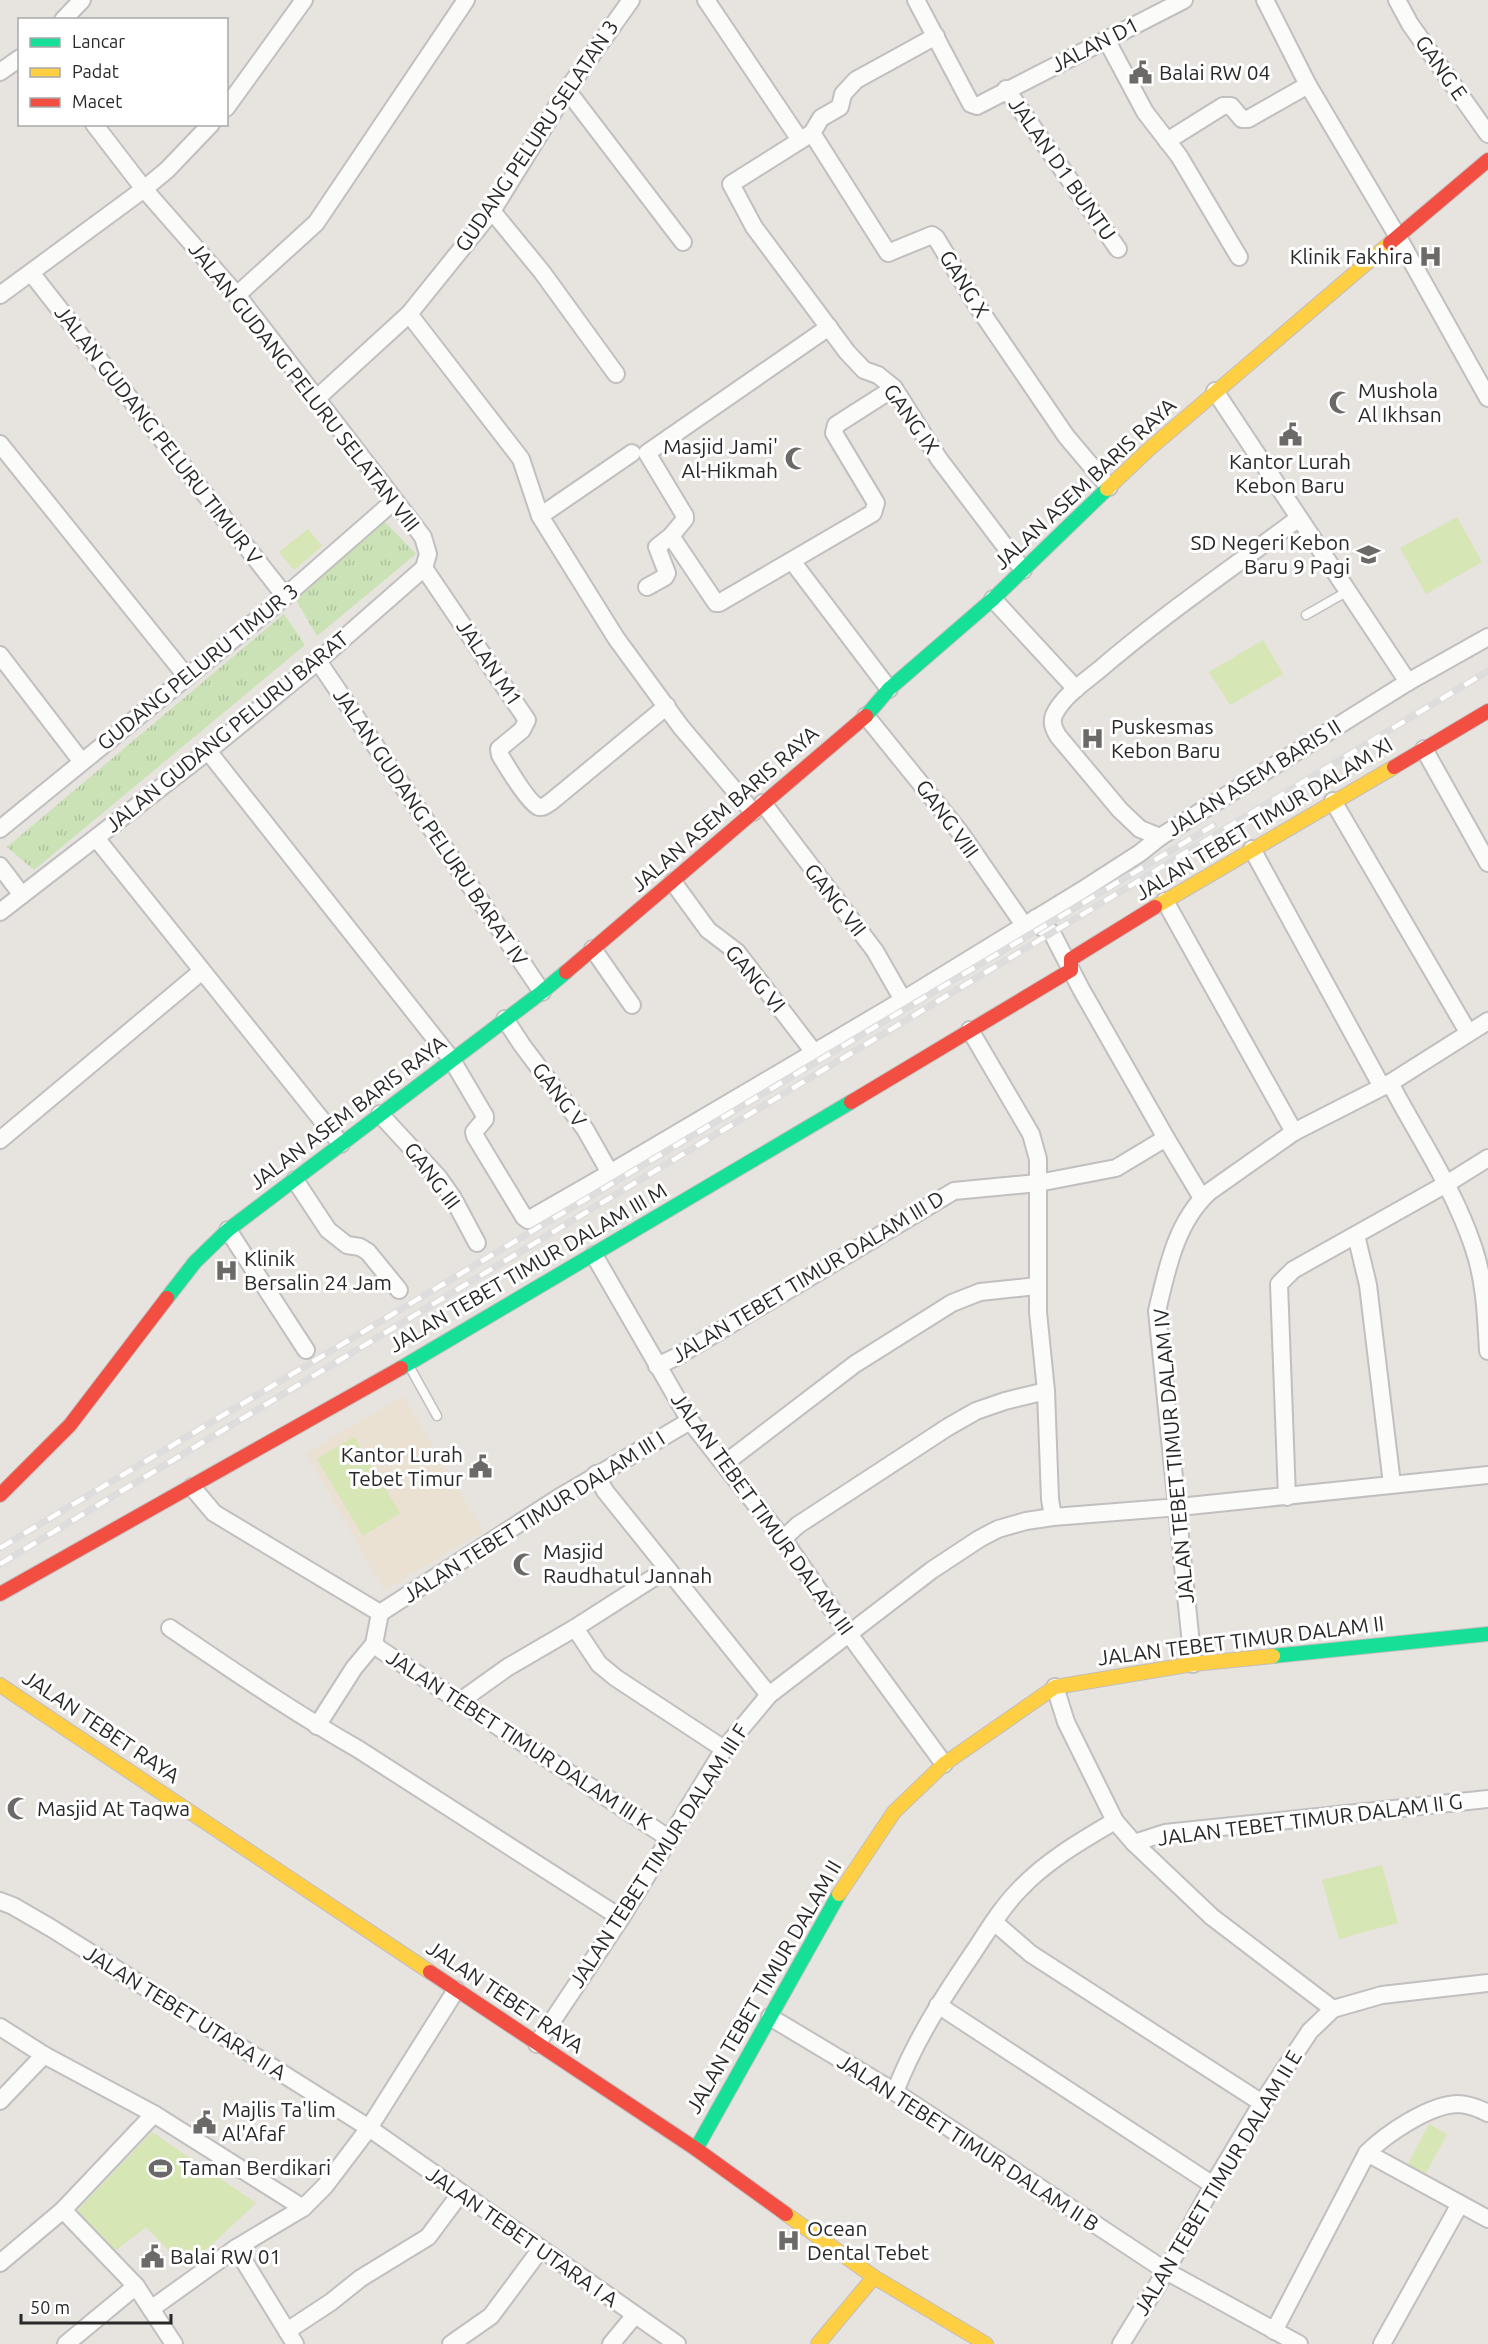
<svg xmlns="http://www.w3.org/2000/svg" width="1488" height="2344" viewBox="0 0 1488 2344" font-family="Ubuntu,sans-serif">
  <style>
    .education { fill: #eae1d2 }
    .park { fill: url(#park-tufts) }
    .pitch { fill: #d6e6b4 }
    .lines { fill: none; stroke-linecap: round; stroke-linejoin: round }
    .lane-casing { stroke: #c1bfc0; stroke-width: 11 }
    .street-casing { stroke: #c1bfc0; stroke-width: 20 }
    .fast-casing { stroke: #c1bfc0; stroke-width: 16 }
    .slow-casing { stroke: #c1bfc0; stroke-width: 16 }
    .jam-casing { stroke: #c1bfc0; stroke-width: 16 }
    .lane { stroke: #fbfbfa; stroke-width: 8 }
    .street { stroke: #fbfbfa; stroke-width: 16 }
    .fast { stroke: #16e098; stroke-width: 14 }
    .slow { stroke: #ffcf43; stroke-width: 14 }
    .jam { stroke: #f24e42; stroke-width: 14 }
    .rail-casing { stroke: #ddddde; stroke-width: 7 }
    .rail { stroke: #fff; stroke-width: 4.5; stroke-dasharray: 14; stroke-linecap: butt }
    .labels { text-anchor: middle; stroke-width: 6; stroke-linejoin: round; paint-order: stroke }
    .street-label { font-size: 21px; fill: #292929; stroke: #fff }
    .poi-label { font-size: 21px; fill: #292929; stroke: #fff; text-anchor: start }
  </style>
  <defs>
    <pattern id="park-tufts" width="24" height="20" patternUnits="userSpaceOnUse" patternTransform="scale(1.5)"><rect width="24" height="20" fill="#cbe2b7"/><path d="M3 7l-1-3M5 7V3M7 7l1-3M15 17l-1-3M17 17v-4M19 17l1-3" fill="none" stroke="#aec29d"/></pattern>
  </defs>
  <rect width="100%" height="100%" fill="#e7e3de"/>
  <path class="education" d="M 403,1396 L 483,1531 L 384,1590 L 306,1453 Z"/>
  <g class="park">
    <path d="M 384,521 L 416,554 L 317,636 L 296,600 Z"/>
    <path d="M 284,614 L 305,645 L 34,870 L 7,847 Z"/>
  </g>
  <g class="pitch">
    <path d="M 1457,517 L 1482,562 L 1426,594 L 1400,548 Z"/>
    <path d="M 308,529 L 322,546 L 294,570 L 279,552 Z"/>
    <path d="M 1263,640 L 1283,674 L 1230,705 L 1209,672 Z"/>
    <path d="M 354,1437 L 400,1513 L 363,1536 L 317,1459 Z"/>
    <path d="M 1382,1865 L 1398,1923 L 1339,1939 L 1322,1880 Z"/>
    <path d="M 1429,2124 L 1447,2134 L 1424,2177 L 1406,2168 Z"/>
    <path d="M 152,2132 L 256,2203 L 186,2269 L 146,2227 L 115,2251 L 76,2212 Z"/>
  </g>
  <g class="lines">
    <defs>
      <g id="lane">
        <path d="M 1306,615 L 1348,591"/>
        <path d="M 408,1364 L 437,1416"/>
      </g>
      <g id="street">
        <path d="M 706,0 L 800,140"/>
        <path d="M 916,0 L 971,104 L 977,106 L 1184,0"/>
        <path d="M 1265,0 L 1308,85 L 1398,237 L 1488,398"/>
        <path d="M 1397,0 L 1410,24 L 1488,134"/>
        <path d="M 63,20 L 82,0"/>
        <path d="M 936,36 L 856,80 L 843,94 L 840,107 L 821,118 L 812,133 L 731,184 L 754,227 L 847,352 L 864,370 L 878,375 L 894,388 L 939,459 L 1023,570"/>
        <path d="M 1106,39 L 1145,112 L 1179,156 L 1239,257"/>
        <path d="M 0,72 L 20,58"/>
        <path d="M 1006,89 L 1118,249"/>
        <path d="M 567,90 L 683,242"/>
        <path d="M 226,108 L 304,0"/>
        <path d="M 812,133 L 888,253 L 932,235 L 936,238 L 976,304 L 1066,436 L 1109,487"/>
        <path d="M 1167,141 L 1223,106 L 1231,106 L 1242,119 L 1248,119 L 1308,85"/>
        <path d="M 492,211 L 542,272 L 616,374"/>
        <path d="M 32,274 L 285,596"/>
        <path d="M 0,295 L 144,189 L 167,170 L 211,124"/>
        <path d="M 237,295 L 316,223 L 466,0"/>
        <path d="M 409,314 L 521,459 L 540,516 L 616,638 L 681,727 L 753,812"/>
        <path d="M 1215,391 L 1408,682"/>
        <path d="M 316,399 L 409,314 L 492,211 L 567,90 L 631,0"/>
        <path d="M 0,444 L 187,677"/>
        <path d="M 540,516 L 632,453"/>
        <path d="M 1299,518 C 1232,568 1163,615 1099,670 C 1084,682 1062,697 1054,715 C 1051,723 1054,729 1058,736 L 1120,810 L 1140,829 L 1160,837 L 1408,682 L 1488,637"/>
        <path d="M 671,536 L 716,603 L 719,603 L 873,513 L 876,503 L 834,433 L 836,425 L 894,388"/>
        <path d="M 792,561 L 889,689"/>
        <path d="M 424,568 L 527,720 L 522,730 L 499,749 L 500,755 C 506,765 529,804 539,807 C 544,808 549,803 552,801 L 667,706"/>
        <path d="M 647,587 L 665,577 L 667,573 L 657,547 L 671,536 L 685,519 L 685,516 L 647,453 L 829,327"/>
        <path d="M 993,599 L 1076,689"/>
        <path d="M 0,655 L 82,762"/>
        <path d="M 318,661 L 542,992"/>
        <path d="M 866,716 L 959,831 L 1024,925"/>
        <path d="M 1424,749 L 1488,863"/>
        <path d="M 208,751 L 452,1060 L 485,1116 L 485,1119 L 474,1132 L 475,1136 L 524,1217 L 528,1220 L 610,1173 L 903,1000 L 1084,889 L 1140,853 L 1160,837"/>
        <path d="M 1333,801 L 1468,1032"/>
        <path d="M 763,803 L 875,951 L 903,1000"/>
        <path d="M 0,829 L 274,606 L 394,501"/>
        <path d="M 96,838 L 341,1144"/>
        <path d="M 1252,849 L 1382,1087"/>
        <path d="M 0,866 L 22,895"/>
        <path d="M 673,882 L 708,930 L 737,952 L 813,1051"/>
        <path d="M 1165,901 L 1294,1132"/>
        <path d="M 0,912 L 208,751 L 318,661 L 424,568 L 428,554 L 423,537 L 237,295 L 144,189 L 94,124"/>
        <path d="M 1036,918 L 1043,928 L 1052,933 L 1081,989 L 1166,1138 L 1202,1198"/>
        <path d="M 593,949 L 632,1005"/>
        <path d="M 505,1019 L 522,1045 L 585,1129 L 610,1173"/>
        <path d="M 970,1030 L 1031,1134 L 1038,1159 L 1038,1312 L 1046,1391 L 1050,1499 L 1053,1517"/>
        <path d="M 1390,1083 C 1419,1138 1453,1187 1473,1246 C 1485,1280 1486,1316 1488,1351"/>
        <path d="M 380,1114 L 439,1178 L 453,1198 L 477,1243"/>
        <path d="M 0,1140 L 202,971"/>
        <path d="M 295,1180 L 328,1230 L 347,1245 L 360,1247 L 368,1252 L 399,1290"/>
        <path d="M 228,1230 L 306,1350"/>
        <path d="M 1356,1235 L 1368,1285 L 1392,1484"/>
        <path d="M 594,1255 L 690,1421 L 783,1539 L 849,1634 L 944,1764"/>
        <path d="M 657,1366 L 676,1357 L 954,1191 L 1038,1183 L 1116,1168 L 1166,1138"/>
        <path d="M 724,1464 L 855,1364 L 952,1303 L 980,1292 L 1037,1286"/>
        <path d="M 596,1474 L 605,1491 L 769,1695"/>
        <path d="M 192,1487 L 214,1513 L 380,1613"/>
        <path d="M 1287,1497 L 1279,1284 L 1293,1270 L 1448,1183 L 1488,1158"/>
        <path d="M 783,1539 L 798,1525 L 948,1427 L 976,1411 L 1005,1401 L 1046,1391"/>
        <path d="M 380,1613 L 374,1644 L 381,1650 L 670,1839"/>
        <path d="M 380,1613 L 560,1497 L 690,1421"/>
        <path d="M 170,1628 C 232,1670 293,1712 358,1749 L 621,1918"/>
        <path d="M 575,1628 L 599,1664 L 616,1678 L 724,1749"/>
        <path d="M 1193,1664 L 1157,1311 C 1167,1269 1176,1222 1209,1192 L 1294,1132 L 1390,1083 L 1488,1021"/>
        <path d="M 1055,1687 L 1066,1722 L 1115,1821 L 1134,1843 L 1212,1917 L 1333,2009"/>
        <path d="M 459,1702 L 508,1667 L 575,1628 L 667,1569"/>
        <path d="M 317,1726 L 354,1668 L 374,1644"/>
        <path d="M 1134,1843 L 1165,1833 L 1488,1799"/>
        <path d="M 0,1901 L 13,1906 L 51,1928 L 369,2128 L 677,2344"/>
        <path d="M 994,1922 L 1031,1954 L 1262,2103"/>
        <path d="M 938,2005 L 1213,2185"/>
        <path d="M 770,2017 L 895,2092 L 1166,2271 L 1299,2344"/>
        <path d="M 0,2027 L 44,2055 L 154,2114 L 303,2208"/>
        <path d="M 537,2044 L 621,1918 L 724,1749 L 769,1695 L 932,1570 L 979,1539 L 998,1529 L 1026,1521 L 1053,1517 L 1179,1507 L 1488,1475"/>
        <path d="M 895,2092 C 914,2042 943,1997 973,1953 C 987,1932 1001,1908 1019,1890 C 1046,1861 1081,1841 1115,1821"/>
        <path d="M 0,2101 L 44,2055"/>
        <path d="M 1367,2153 L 1488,2219"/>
        <path d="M 63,2210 L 136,2286 L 174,2344"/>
        <path d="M 236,2248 L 295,2344"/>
        <path d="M 0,2263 L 63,2210 L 154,2114"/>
        <path d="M 151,2309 L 236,2248 L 303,2208 L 325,2186 L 369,2128 L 456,1990"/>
        <path d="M 287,2331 L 331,2302 L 361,2278 L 428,2237 L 460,2194"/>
        <path d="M 1274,2331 L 1367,2153 C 1386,2134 1429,2105 1457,2104 C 1468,2104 1478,2108 1488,2113"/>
        <path d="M 66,2344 L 136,2286"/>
        <path d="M 451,2344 L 491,2316 L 540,2250"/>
        <path d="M 611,2344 L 635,2315"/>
        <path d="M 1121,2344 L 1166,2271 L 1213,2185 L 1262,2103 L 1310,2031 L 1333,2009 L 1382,1995 L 1488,1983"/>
        <path d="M 1382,2344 L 1460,2204"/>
      </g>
      <g id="fast">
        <path d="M 866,716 L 889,689 L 993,599 L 1107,489"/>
        <path d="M 167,1298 L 195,1262 L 228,1230 L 542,992 L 566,972"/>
        <path d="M 401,1368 L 851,1102"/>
        <path d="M 1273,1656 L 1488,1634"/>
        <path d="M 696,2149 L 839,1894"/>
      </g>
      <g id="slow">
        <path d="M 1107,489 L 1148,450 L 1390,243"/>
        <path d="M 1155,907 L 1394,767"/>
        <path d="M 0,1685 L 430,1972"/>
        <path d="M 839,1894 L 894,1812 L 944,1764 L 1055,1687 L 1193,1664 L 1273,1656"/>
        <path d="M 786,2214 L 874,2277 L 986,2344"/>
        <path d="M 818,2344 L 874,2277"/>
      </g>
      <g id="jam">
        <path d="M 1390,243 L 1488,160"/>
        <path d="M 1394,767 L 1488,711"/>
        <path d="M 566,972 L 866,716"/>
        <path d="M 851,1102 L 1071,970 L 1071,959 L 1155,907"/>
        <path d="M 0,1495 L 70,1425 L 167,1298"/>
        <path d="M 0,1594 L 401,1368"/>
        <path d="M 430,1972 L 696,2149 L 786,2214"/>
      </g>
    </defs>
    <use href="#lane" class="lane-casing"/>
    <use href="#street" class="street-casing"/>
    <use href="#fast" class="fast-casing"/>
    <use href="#slow" class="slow-casing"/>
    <use href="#jam" class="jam-casing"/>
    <use href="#lane" class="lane"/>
    <use href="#street" class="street"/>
    <use href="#fast" class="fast"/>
    <use href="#slow" class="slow"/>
    <use href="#jam" class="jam"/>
    <defs>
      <g id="rail">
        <path d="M 0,1548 L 1214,825"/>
        <path d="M 0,1564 L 1488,671"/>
      </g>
    </defs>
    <use href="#rail" class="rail-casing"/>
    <use href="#rail" class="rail"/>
  </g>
  <defs>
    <symbol id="civic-bare" viewBox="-9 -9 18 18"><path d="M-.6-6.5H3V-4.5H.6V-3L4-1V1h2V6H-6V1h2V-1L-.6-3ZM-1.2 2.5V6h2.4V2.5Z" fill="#6c6a68" stroke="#fff" stroke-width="2.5" paint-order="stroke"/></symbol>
    <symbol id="hospital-bare" viewBox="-9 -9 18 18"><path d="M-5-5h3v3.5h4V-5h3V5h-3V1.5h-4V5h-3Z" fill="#6c6a68" stroke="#fff" stroke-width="2.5" paint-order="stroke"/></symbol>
    <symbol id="mosque-bare" viewBox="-9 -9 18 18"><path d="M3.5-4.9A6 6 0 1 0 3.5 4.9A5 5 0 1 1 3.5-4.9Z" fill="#6c6a68" stroke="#fff" stroke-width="2.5" paint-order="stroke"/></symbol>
    <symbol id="school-bare" viewBox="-9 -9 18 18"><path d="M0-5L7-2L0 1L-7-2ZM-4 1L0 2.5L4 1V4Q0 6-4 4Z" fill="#6c6a68" stroke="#fff" stroke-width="2.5" paint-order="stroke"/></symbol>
    <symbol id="stadium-bare" viewBox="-9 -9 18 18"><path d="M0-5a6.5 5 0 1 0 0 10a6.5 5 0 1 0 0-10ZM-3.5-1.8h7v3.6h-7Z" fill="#6c6a68" stroke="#fff" stroke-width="2.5" paint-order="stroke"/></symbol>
  </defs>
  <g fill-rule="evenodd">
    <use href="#civic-bare" x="1124" y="56" width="33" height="33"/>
    <use href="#hospital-bare" x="1414" y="240" width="33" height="33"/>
    <use href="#mosque-bare" x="1324" y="386" width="33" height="33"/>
    <use href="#civic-bare" x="1274" y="418" width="33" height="33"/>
    <use href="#mosque-bare" x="780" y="442" width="33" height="33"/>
    <use href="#school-bare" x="1352" y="538" width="33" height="33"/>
    <use href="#hospital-bare" x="1076" y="722" width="33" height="33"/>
    <use href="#hospital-bare" x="210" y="1254" width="33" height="33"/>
    <use href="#civic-bare" x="464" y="1450" width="33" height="33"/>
    <use href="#mosque-bare" x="508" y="1548" width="33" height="33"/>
    <use href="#mosque-bare" x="2" y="1792" width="33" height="33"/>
    <use href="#civic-bare" x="188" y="2106" width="33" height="33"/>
    <use href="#stadium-bare" x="144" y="2152" width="33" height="33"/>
    <use href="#hospital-bare" x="772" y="2224" width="33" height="33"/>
    <use href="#civic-bare" x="136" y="2240" width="33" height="33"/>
  </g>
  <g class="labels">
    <g class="street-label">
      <text transform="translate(1095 45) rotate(-27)" y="7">JALAN D1</text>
      <text transform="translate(1441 68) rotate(55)" y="7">GANG E</text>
      <text transform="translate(537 136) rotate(-56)" y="7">GUDANG PELURU SELATAN 3</text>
      <text transform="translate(1062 169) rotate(55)" y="7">JALAN D1 BUNTU</text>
      <text transform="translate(964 284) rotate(58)" y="7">GANG X</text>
      <text transform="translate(304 387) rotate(52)" y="7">JALAN GUDANG PELURU SELATAN VIII</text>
      <text transform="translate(911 419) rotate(55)" y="7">GANG IX</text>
      <text transform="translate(158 435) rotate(52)" y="7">JALAN GUDANG PELURU TIMUR V</text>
      <text transform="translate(1085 484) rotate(-43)" y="7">JALAN ASEM BARIS RAYA</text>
      <text transform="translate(489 663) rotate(56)" y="7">JALAN M1</text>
      <text transform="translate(198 667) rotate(-39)" y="7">GUDANG PELURU TIMUR 3</text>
      <text transform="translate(227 732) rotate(-39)" y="7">JALAN GUDANG PELURU BARAT</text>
      <text transform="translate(1254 778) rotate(-32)" y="7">JALAN ASEM BARIS II</text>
      <text transform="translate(725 809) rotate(-41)" y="7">JALAN ASEM BARIS RAYA</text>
      <text transform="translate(947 819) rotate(54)" y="7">GANG VIII</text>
      <text transform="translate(1264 819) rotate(-31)" y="7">JALAN TEBET TIMUR DALAM XI</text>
      <text transform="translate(430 827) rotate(56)" y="7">JALAN GUDANG PELURU BARAT IV</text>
      <text transform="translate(835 900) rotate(52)" y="7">GANG VII</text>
      <text transform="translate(755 979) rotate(50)" y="7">GANG VI</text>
      <text transform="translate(559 1095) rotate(53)" y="7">GANG V</text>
      <text transform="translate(348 1113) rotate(-37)" y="7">JALAN ASEM BARIS RAYA</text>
      <text transform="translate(432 1176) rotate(53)" y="7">GANG III</text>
      <text transform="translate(528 1268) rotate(-30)" y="7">JALAN TEBET TIMUR DALAM III M</text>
      <text transform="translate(808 1277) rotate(-31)" y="7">JALAN TEBET TIMUR DALAM III D</text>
      <text transform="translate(1174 1456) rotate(-95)" y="7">JALAN TEBET TIMUR DALAM IV</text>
      <text transform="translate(762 1514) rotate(54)" y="7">JALAN TEBET TIMUR DALAM III</text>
      <text transform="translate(534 1517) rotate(-32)" y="7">JALAN TEBET TIMUR DALAM III I</text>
      <text transform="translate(1241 1641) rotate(-7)" y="7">JALAN TEBET TIMUR DALAM II</text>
      <text transform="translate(101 1727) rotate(34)" y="7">JALAN TEBET RAYA</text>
      <text transform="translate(519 1740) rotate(33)" y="7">JALAN TEBET TIMUR DALAM III K</text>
      <text transform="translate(1310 1820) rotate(-7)" y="7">JALAN TEBET TIMUR DALAM II G</text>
      <text transform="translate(659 1856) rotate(-57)" y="7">JALAN TEBET TIMUR DALAM III F</text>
      <text transform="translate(764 1987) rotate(-60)" y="7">JALAN TEBET TIMUR DALAM II</text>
      <text transform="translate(505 1997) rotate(34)" y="7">JALAN TEBET RAYA</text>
      <text transform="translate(185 2013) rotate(32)" y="7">JALAN TEBET UTARA II A</text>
      <text transform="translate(968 2143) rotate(33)" y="7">JALAN TEBET TIMUR DALAM II B</text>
      <text transform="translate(1218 2183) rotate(-59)" y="7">JALAN TEBET TIMUR DALAM II E</text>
      <text transform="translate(522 2237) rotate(35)" y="7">JALAN TEBET UTARA I A</text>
    </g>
    <g class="poi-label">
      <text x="1159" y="80">Balai RW 04</text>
      <text x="1413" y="264" text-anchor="end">Klinik Fakhira</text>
      <text x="1358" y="398">Mushola<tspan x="1358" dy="24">Al Ikhsan</tspan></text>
      <text x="778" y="454" text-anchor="end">Masjid Jami'<tspan x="778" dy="24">Al-Hikmah</tspan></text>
      <text x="1290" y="469" text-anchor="middle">Kantor Lurah<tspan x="1290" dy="24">Kebon Baru</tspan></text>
      <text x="1350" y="550" text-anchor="end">SD Negeri Kebon<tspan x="1350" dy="24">Baru 9 Pagi</tspan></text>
      <text x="1111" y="734">Puskesmas<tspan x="1111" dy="24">Kebon Baru</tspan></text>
      <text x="244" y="1266">Klinik<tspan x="244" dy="24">Bersalin 24 Jam</tspan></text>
      <text x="463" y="1462" text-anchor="end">Kantor Lurah<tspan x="463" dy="24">Tebet Timur</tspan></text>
      <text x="543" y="1559">Masjid<tspan x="543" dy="24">Raudhatul Jannah</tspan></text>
      <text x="37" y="1816">Masjid At Taqwa</text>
      <text x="222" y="2117">Majlis Ta'lim<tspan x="222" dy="24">Al'Afaf</tspan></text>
      <text x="179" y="2175">Taman Berdikari</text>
      <text x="807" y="2236">Ocean<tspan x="807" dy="24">Dental Tebet</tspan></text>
      <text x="170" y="2264">Balai RW 01</text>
    </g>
  </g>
  <rect x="18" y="18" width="210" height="108" fill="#ffffff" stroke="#a9a9a9" stroke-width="1.5"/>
  <rect x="30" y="38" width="30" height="9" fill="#16e098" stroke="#a9a9a9" stroke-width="1.5"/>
  <text x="72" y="48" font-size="18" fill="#292929">Lancar</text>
  <rect x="30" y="68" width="30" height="9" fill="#ffcf43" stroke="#a9a9a9" stroke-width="1.5"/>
  <text x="72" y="78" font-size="18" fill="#292929">Padat</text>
  <rect x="30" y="98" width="30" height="9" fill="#f24e42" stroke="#a9a9a9" stroke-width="1.5"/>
  <text x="72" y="108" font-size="18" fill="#292929">Macet</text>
  <path d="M21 2314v9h150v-9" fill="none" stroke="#292929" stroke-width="3"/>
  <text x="30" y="2314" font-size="18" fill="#292929" stroke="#ffffff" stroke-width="4.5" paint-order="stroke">50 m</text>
</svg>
